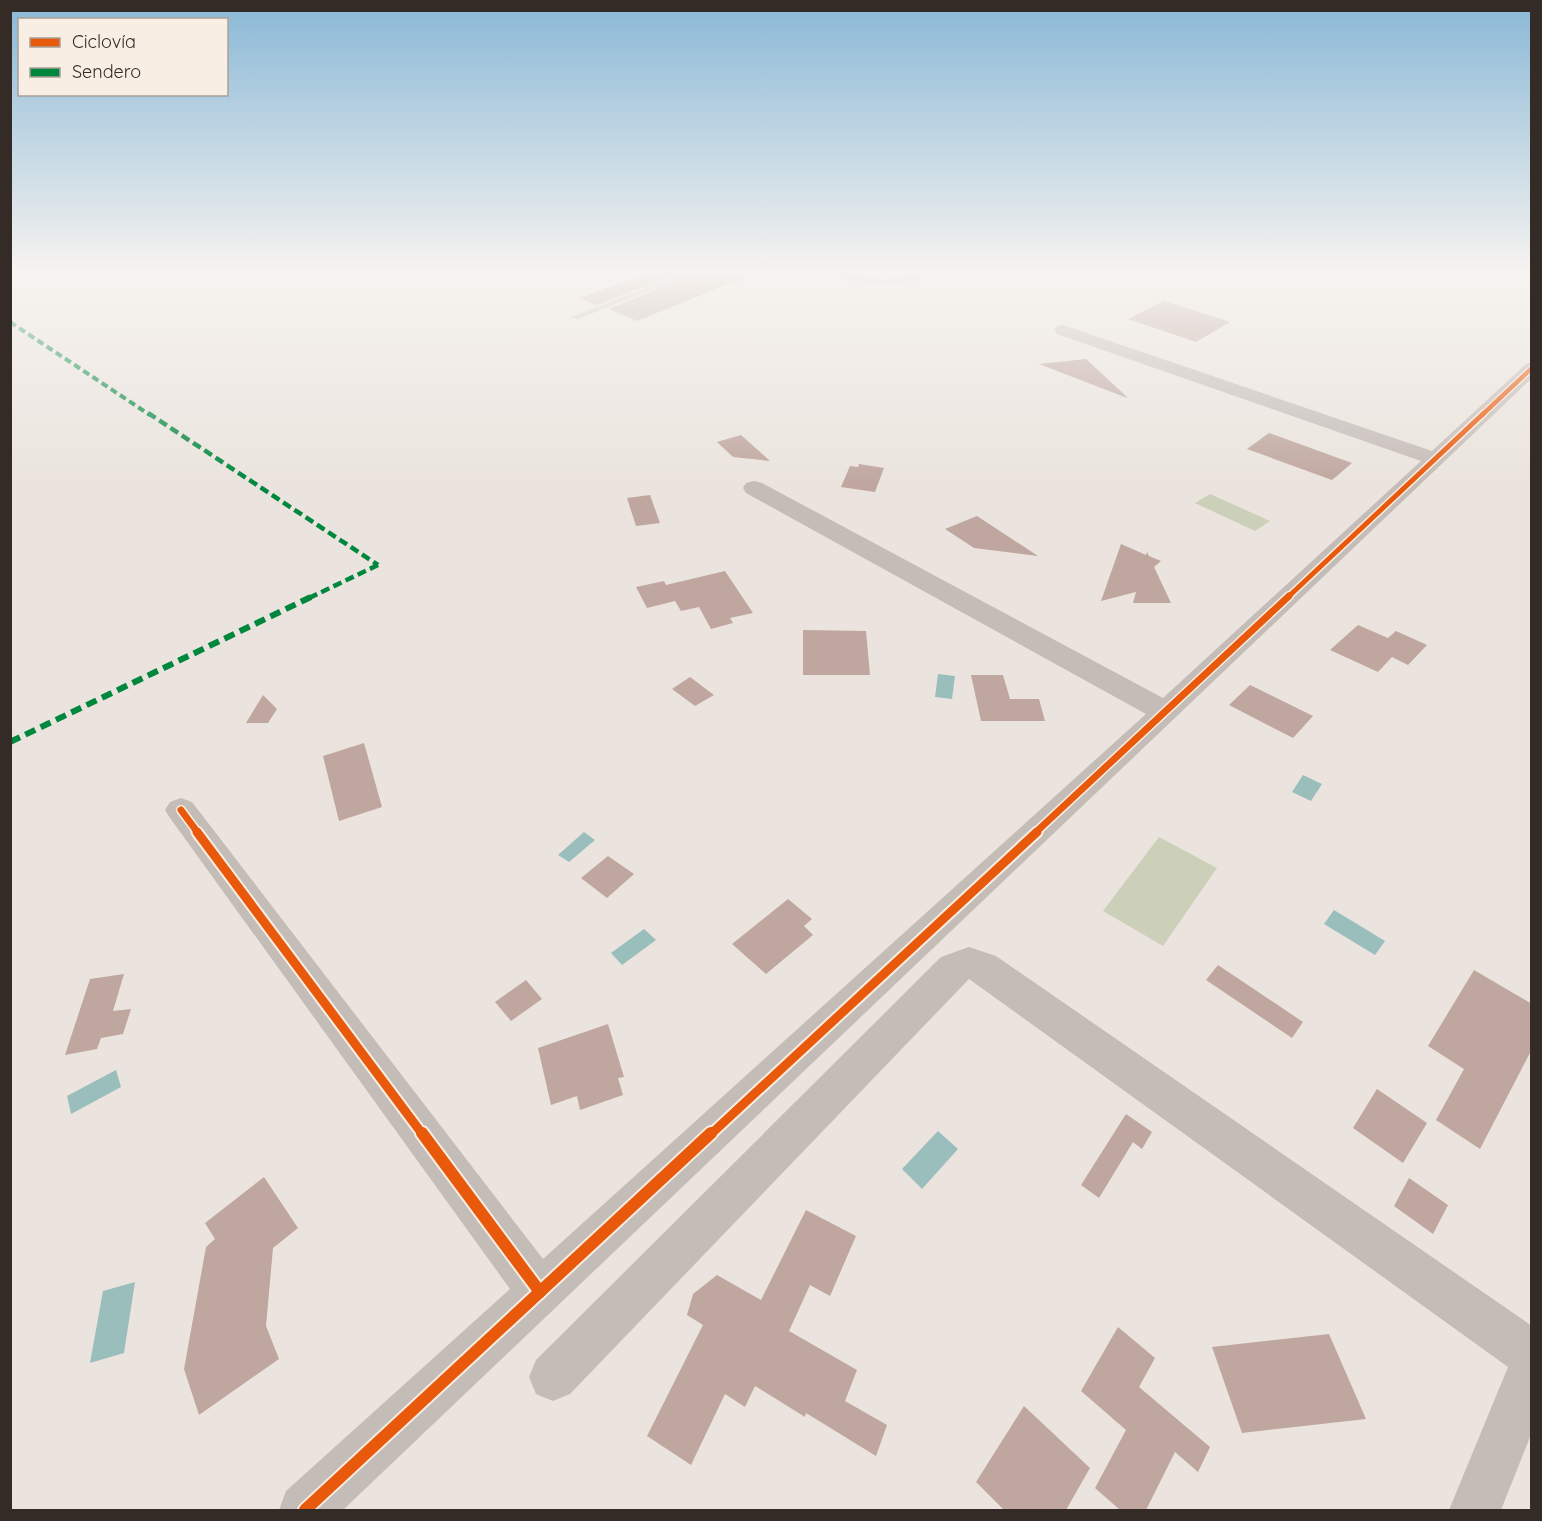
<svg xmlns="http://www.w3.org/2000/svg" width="1542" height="1521" viewBox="0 0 1542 1521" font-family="Quicksand,sans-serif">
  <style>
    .green { fill: #cdd0b8 }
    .water { fill: #9abebc }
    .building { fill: #bfa79f }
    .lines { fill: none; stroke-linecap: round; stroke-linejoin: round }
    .lane { fill: #c4bcb7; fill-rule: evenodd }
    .street { fill: #c4bcb7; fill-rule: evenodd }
    .quiet-far2 { stroke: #00873e; stroke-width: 4; stroke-dasharray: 7 4; stroke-linecap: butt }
    .quiet-far1 { stroke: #00873e; stroke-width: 4.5; stroke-dasharray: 9 4.5; stroke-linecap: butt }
    .quiet { stroke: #00873e; stroke-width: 6; stroke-dasharray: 11 6; stroke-linecap: butt }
    .cycleway-far4-casing { stroke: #f9eee4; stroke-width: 7 }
    .cycleway-far3-casing { stroke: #f9eee4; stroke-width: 8 }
    .cycleway-far2-casing { stroke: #f9eee4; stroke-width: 10 }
    .cycleway-far1-casing { stroke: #f9eee4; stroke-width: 13 }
    .cycleway-casing { stroke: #f9eee4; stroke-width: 16 }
    .cycleway-far4 { stroke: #e8590c; stroke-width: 4.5 }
    .cycleway-far3 { stroke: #e8590c; stroke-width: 5 }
    .cycleway-far2 { stroke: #e8590c; stroke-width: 7 }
    .cycleway-far1 { stroke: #e8590c; stroke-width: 9 }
    .cycleway { stroke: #e8590c; stroke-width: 12 }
  </style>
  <rect width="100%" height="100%" fill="#ebe4de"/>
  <g class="green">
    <path d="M 1210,494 L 1270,521 L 1255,531 L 1195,503 Z"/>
    <path d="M 1159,837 L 1217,868 L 1163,946 L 1103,911 Z"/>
  </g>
  <g class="water">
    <path d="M 938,674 L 955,676 L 952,699 L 935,697 Z"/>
    <path d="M 1303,775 L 1322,784 L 1311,801 L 1292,792 Z"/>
    <path d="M 584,832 L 595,840 L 569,862 L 558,855 Z"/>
    <path d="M 1334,910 L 1385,941 L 1375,955 L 1324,924 Z"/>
    <path d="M 644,929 L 656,940 L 622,965 L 611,953 Z"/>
    <path d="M 116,1070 L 121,1087 L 71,1114 L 67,1096 Z"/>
    <path d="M 938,1131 L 958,1149 L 922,1189 L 902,1169 Z"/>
    <path d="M 135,1282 L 124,1353 L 90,1363 L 103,1291 Z"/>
  </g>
  <g class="building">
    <path d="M 654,271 L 684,271 L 597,305 L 580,298 Z"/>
    <path d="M 702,271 L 758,272 L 637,321 L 609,309 Z"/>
    <path d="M 1164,301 L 1230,322 L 1196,342 L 1128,319 Z"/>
    <path d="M 1086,359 L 1127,397 L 1127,398 L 1039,364 Z"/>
    <path d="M 1269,433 L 1352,463 L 1332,480 L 1247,449 Z"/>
    <path d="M 741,435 L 770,461 L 733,457 L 717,442 Z"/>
    <path d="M 859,464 L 884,468 L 875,492 L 841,487 L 850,466 L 858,467 Z"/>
    <path d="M 650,495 L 660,523 L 636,526 L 627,498 Z"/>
    <path d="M 977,516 L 1038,556 L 974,548 L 945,529 Z"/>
    <path d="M 1121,544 L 1146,555 L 1147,552 L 1149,556 L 1161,561 L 1154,567 L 1171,603 L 1133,603 L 1136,592 L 1101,601 Z"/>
    <path d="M 725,571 L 753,613 L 730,618 L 733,623 L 711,629 L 699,607 L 681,611 L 675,601 L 647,608 L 636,587 L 664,581 L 667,587 L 666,585 Z"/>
    <path d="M 1358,625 L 1388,638 L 1396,631 L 1427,645 L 1408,665 L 1392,657 L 1378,672 L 1330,650 Z"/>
    <path d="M 803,630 L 866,631 L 870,675 L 803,675 Z"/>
    <path d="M 971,675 L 1003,675 L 1010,699 L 1039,699 L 1045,721 L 981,721 Z"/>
    <path d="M 690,677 L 714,695 L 695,706 L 672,689 Z"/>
    <path d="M 1250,685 L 1313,716 L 1293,738 L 1229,705 Z"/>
    <path d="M 263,695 L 277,709 L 268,723 L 246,723 Z"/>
    <path d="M 364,743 L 382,807 L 339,821 L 323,756 Z"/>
    <path d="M 608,856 L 634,874 L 607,898 L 581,878 Z"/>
    <path d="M 788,899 L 812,919 L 804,926 L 813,935 L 766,974 L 732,944 Z"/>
    <path d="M 1218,965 L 1303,1022 L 1292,1038 L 1206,980 Z"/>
    <path d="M 1474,970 L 1532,1004 L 1532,1049 L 1480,1149 L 1436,1120 L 1464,1069 L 1428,1046 Z"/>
    <path d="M 124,974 L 113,1011 L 131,1009 L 123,1034 L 101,1038 L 97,1049 L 65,1055 L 90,979 Z"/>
    <path d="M 526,980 L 542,999 L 511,1021 L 495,1002 Z"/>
    <path d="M 608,1024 L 624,1077 L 618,1078 L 623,1095 L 580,1110 L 577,1096 L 551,1105 L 538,1048 Z"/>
    <path d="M 1377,1089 L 1427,1123 L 1403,1163 L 1353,1128 Z"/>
    <path d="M 1126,1114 L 1152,1132 L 1142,1149 L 1133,1142 L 1099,1198 L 1081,1185 Z"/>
    <path d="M 264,1177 L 298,1228 L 273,1248 L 266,1326 L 279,1359 L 199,1415 L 184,1369 L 206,1247 L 215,1239 L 205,1223 Z"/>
    <path d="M 1409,1178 L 1448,1205 L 1433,1234 L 1394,1206 Z"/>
    <path d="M 806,1210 L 856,1236 L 830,1296 L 810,1285 L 789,1331 L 857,1370 L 845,1401 L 887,1425 L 876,1456 L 806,1413 L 805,1417 L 755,1386 L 745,1407 L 725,1394 L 691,1465 L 647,1436 L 703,1325 L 687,1315 L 693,1294 L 717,1275 L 761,1300 Z"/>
    <path d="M 1118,1327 L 1155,1358 L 1139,1387 L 1210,1447 L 1198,1472 L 1175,1452 L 1146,1510 L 1120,1510 L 1095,1488 L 1126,1430 L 1081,1391 Z"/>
    <path d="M 1329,1334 L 1366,1419 L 1242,1433 L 1212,1347 Z"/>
    <path d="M 1024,1406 L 1090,1468 L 1066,1510 L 1004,1510 L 976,1482 Z"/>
  </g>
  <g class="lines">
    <g class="lane">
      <path d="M 690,271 L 700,271 L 578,319 L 571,317 Z"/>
      <path d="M 823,271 C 843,270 863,279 884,279 C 903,279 922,270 940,271 C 914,289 850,287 823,271 Z"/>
    </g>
    <g class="street">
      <path d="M 1063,325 L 1432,451 L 1526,364 L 1532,363 L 1532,378 L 343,1510 L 279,1510 L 286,1491 L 510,1289 L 170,818 L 165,810 L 170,802 L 181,798 L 192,802 L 543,1259 L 1146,714 L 746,493 L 743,488 L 746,483 L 754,481 L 762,483 L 1163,698 L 1421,461 L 1057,334 L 1054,330 L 1057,326 Z"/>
      <path d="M 969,947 L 996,956 L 1532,1326 L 1532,1432 L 1501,1510 L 1449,1510 L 1508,1367 L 969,979 L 570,1394 L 553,1401 L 536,1394 L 529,1377 L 536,1360 L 941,957 Z"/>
    </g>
    <path class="quiet-far2" d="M 10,322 L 150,415"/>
    <g class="quiet-far1">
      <path d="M 148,413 L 378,565"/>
      <path d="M 309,598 L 378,565"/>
    </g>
    <path class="quiet" d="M 10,742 L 313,596"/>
    <defs>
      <path id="cycleway-far4" d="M 1482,415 L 1532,368"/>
      <path id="cycleway-far3" d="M 1287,598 L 1484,413"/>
      <g id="cycleway-far2">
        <path d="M 181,810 L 198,833"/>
        <path d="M 1035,833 L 1289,596"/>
      </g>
      <g id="cycleway-far1">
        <path d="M 197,832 L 423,1135"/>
        <path d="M 710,1135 L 1037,832"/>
      </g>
      <g id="cycleway">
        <path d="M 422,1133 L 540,1292"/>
        <path d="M 305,1510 L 711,1133"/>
      </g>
    </defs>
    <use href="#cycleway-far4" class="cycleway-far4-casing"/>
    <use href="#cycleway-far3" class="cycleway-far3-casing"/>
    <use href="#cycleway-far2" class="cycleway-far2-casing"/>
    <use href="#cycleway-far1" class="cycleway-far1-casing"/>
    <use href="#cycleway" class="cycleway-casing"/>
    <use href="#cycleway-far4" class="cycleway-far4"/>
    <use href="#cycleway-far3" class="cycleway-far3"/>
    <use href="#cycleway-far2" class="cycleway-far2"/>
    <use href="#cycleway-far1" class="cycleway-far1"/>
    <use href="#cycleway" class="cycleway"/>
  </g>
  <linearGradient id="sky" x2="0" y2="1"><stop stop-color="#89b8d6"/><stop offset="0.56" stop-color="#f6f3f0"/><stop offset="1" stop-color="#f6f3f0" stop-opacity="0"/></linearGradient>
  <rect width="1542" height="484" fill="url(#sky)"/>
  <rect width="1542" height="1521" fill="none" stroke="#342a26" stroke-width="24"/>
  <rect x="18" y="18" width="210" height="78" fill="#f9eee4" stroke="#aaa098" stroke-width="1.5"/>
  <rect x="30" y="38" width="30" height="9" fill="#e8590c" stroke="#aaa098" stroke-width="1.5"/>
  <text x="72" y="48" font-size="18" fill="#342a26">Ciclovía</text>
  <rect x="30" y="68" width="30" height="9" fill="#00873e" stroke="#aaa098" stroke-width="1.5"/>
  <text x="72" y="78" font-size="18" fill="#342a26">Sendero</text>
</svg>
